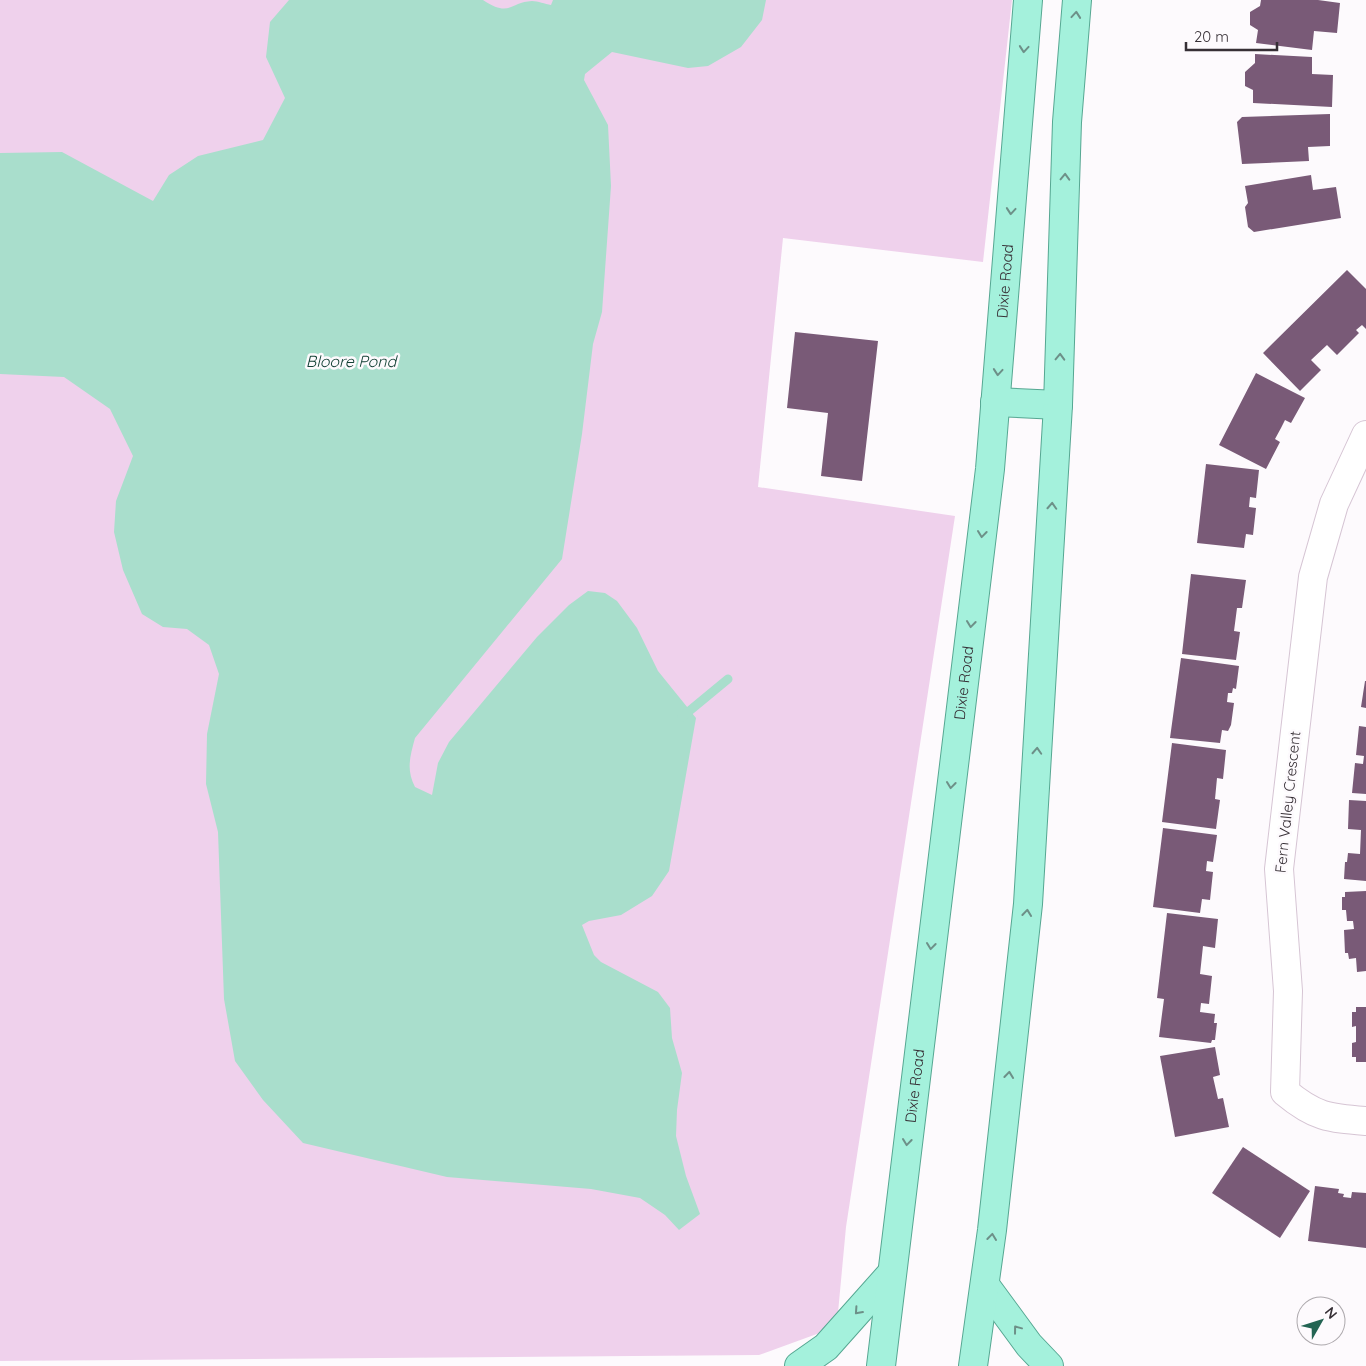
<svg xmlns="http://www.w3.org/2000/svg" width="1366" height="1366" viewBox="0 0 1366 1366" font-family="Quicksand,sans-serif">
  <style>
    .green { fill: #efd1ec }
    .water { fill: #a9decc }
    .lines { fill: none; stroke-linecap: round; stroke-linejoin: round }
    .stream { stroke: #a9decc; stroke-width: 9 }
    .building { fill: #795a77 }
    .minor-casing { stroke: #d6c5d4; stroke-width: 30 }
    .major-casing { stroke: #56a792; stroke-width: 30 }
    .minor { stroke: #fff; stroke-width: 28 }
    .major { stroke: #a4f1dc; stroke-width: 28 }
    .oneway { stroke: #6d9088 }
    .labels { text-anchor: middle; stroke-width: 5; stroke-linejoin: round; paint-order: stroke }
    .street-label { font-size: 15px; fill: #362f35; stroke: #fdfafd }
    .water-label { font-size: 16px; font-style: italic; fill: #134135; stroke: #fdfafd }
  </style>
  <rect width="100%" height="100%" fill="#fdfafd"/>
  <path class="green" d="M 0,0 L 1012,0 L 983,262 L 783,238 L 758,487 L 955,516 L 846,1227 L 836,1334 L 825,1331 L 759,1355 L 0,1361 Z"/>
  <path class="water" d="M 289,0 L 483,0 C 510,18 510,2 532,1 C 538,1 545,4 551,5 L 553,0 L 766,0 L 762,20 L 741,47 L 708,66 L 688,68 L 612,52 L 585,74 L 584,80 L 608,125 L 611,186 L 602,312 L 593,344 L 582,434 L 562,559 L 415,738 C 410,756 406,770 415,787 L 432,795 L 438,763 L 449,742 L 537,637 L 569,605 L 588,591 L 605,593 L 617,601 L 637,628 L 658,671 L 696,718 L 669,871 L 652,896 L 621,915 L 589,921 L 582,925 L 594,955 L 601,962 L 658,992 L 670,1008 L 672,1038 L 682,1073 L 677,1110 L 676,1136 L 686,1176 L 700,1214 L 679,1230 L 665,1215 L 640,1198 L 591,1189 L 447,1177 L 303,1143 L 263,1100 L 235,1061 L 224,999 L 218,832 L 206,784 L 207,734 L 219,674 L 209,645 L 187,629 L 163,627 L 142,614 L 123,570 L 114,532 L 116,501 L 133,456 L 110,409 L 64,377 L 0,374 L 0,153 L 62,152 L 153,201 L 169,175 L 198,156 L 263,140 L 285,98 L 266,57 L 270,22 Z"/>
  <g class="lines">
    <path class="stream" d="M 682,717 L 728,679"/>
  </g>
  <g class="building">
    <path d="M 1261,0 L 1318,0 L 1340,3 L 1337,33 L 1314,31 L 1312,50 L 1256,43 L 1258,30 L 1250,25 L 1250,12 L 1260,6 Z"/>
    <path d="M 1255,54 L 1312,57 L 1312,74 L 1333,75 L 1332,107 L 1253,103 L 1253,90 L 1245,86 L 1245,72 L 1255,63 Z"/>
    <path d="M 1330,114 L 1330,146 L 1308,147 L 1309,161 L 1242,164 L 1237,122 L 1242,117 Z"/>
    <path d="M 1311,175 L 1313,190 L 1336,187 L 1341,218 L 1254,232 L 1248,227 L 1245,207 L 1248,203 L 1245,186 Z"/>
    <path d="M 1347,270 L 1366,289 L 1366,329 L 1362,325 L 1356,330 L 1359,333 L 1337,355 L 1327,345 L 1311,360 L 1321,370 L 1300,391 L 1263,353 Z"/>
    <path d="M 795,332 L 878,341 L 862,481 L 821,476 L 828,413 L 787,408 Z"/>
    <path d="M 1256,373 L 1305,398 L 1291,423 L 1285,420 L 1281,428 L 1275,439 L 1280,442 L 1266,469 L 1219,445 Z"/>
    <path d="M 1206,464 L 1259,470 L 1256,498 L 1250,497 L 1249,507 L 1256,508 L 1253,535 L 1246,534 L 1244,548 L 1197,543 Z"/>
    <path d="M 1191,574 L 1246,580 L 1242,608 L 1237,608 L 1234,631 L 1240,632 L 1236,660 L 1182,654 Z"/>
    <path d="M 1181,658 L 1239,666 L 1236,689 L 1233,688 L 1232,693 L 1228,693 L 1227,702 L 1234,703 L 1231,725 L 1228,731 L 1222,730 L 1220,743 L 1170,738 Z"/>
    <path d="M 1365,681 L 1366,681 L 1366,708 L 1361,707 Z"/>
    <path d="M 1359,726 L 1366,727 L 1366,794 L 1352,793 L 1355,763 L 1363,764 L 1364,756 L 1356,755 Z"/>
    <path d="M 1172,743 L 1226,750 L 1223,779 L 1217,778 L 1215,799 L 1220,800 L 1216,829 L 1162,822 Z"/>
    <path d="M 1349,800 L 1366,801 L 1366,881 L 1344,879 L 1345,862 L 1347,862 L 1348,853 L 1360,854 L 1361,830 L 1348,829 Z"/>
    <path d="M 1163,828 L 1217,835 L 1213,862 L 1207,861 L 1206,871 L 1213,872 L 1210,900 L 1202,899 L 1200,913 L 1153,907 Z"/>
    <path d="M 1366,891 L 1366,971 L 1357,972 L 1356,958 L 1349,959 L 1348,953 L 1345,953 L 1344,930 L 1354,929 L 1353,921 L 1347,921 L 1346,910 L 1342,910 L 1342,897 L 1345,897 L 1345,892 Z"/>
    <path d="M 1167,913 L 1218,919 L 1215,948 L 1203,946 L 1200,974 L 1212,976 L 1209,1004 L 1201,1003 L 1200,1012 L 1215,1014 L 1214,1023 L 1217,1023 L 1215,1040 L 1212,1040 L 1211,1043 L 1159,1037 L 1164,999 L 1157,998 Z"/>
    <path d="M 1356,1007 L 1366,1007 L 1366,1062 L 1356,1062 L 1356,1057 L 1352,1057 L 1352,1043 L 1356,1042 L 1356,1026 L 1352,1027 L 1352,1012 L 1356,1012 Z"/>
    <path d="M 1215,1047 L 1220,1075 L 1213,1077 L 1218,1099 L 1223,1098 L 1229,1127 L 1175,1137 L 1160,1056 Z"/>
    <path d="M 1243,1147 L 1310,1191 L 1280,1238 L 1212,1193 Z"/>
    <path d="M 1315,1186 L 1339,1189 L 1338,1193 L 1344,1194 L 1343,1197 L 1351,1198 L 1352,1192 L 1366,1193 L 1366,1248 L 1308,1241 Z"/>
  </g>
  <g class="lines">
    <defs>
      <path id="minor" d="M 1366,435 L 1334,504 L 1313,577 L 1279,869 L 1288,991 L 1285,1092 C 1315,1117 1328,1118 1366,1121"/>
      <g id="major">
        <path d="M 995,402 L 1058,405"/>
        <path d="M 985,1285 L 1029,1345 L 1049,1366"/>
        <path d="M 799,1366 L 826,1347 L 891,1274"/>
        <path id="s1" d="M 881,1366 L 990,469 L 1028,0"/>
        <path d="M 973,1366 L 992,1230 L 1028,904 L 1058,405 L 1067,122 L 1077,0"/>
      </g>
    </defs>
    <use href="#minor" class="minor-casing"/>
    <use href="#major" class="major-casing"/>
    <use href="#minor" class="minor"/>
    <use href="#major" class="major"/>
  </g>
  <defs><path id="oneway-chevron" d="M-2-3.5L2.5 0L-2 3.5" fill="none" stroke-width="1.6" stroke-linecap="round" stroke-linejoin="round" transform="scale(1.25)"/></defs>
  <g class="oneway">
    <use href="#oneway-chevron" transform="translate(1076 15) rotate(-85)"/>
    <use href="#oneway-chevron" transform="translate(1024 49) rotate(95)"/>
    <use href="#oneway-chevron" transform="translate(1065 177) rotate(-88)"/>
    <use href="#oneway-chevron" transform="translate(1011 211) rotate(95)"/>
    <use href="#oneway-chevron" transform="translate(1060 357) rotate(-88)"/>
    <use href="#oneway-chevron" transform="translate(998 372) rotate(95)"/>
    <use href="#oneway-chevron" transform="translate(1052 506) rotate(-87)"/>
    <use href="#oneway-chevron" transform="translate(982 534) rotate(97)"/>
    <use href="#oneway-chevron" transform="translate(971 624) rotate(97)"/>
    <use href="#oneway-chevron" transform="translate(1037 751) rotate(-87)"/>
    <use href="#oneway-chevron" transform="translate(951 785) rotate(97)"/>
    <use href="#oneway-chevron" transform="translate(1027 913) rotate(-84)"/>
    <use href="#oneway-chevron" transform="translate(931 946) rotate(97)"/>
    <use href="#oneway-chevron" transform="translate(1009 1075) rotate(-84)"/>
    <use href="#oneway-chevron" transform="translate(907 1142) rotate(97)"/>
    <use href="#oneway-chevron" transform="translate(992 1237) rotate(-83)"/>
    <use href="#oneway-chevron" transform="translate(858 1311) rotate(132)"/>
    <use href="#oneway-chevron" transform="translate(1017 1329) rotate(-127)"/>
  </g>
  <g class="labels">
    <g class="street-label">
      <text dy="5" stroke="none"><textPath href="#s1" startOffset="1092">Dixie Road</textPath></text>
      <text dy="5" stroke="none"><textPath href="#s1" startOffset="688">Dixie Road</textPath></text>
      <text transform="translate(1288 802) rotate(-84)" y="5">Fern Valley Crescent</text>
      <text dy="5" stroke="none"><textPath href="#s1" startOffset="282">Dixie Road</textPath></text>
    </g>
    <g class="water-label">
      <text x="351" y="367">Bloore Pond</text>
    </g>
  </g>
  <g transform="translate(1321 1321) rotate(51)"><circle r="24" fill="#fdfafd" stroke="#ada9ad"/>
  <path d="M0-4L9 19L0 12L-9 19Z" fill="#236453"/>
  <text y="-8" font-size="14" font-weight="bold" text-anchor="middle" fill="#362f35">N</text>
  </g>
  <path d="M1186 42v8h91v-8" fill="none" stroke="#362f35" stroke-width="2.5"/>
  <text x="1194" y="42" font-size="15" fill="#362f35" stroke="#fdfafd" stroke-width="4" paint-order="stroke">20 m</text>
</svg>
